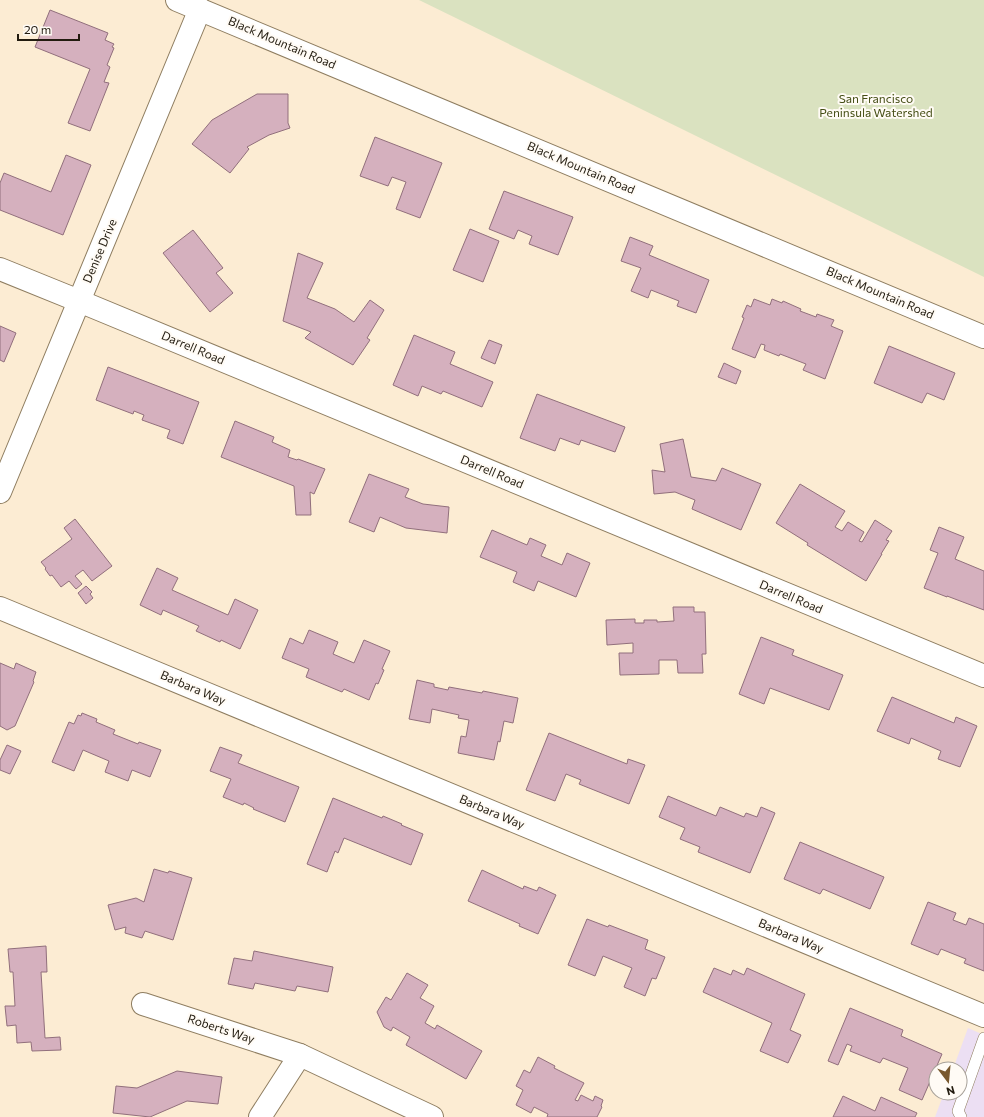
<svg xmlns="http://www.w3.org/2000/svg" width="984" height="1117" viewBox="0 0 984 1117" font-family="Commissioner,sans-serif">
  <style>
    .education { fill: #ecdff3 }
    .green { fill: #dae2c0 }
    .building { fill: #d5b0be; stroke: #916f7c }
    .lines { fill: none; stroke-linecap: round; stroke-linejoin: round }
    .service-casing { stroke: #8e7d60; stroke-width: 12 }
    .minor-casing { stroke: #8e7d60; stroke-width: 24 }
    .service { stroke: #fff; stroke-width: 11 }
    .minor { stroke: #fff; stroke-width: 22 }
    .labels { text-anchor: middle; stroke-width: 4; stroke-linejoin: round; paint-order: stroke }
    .street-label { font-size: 12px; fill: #221b0f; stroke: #fffbf5 }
    .park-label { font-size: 12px; fill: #454e15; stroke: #fffbf5 }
  </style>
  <rect width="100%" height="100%" fill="#fcecd3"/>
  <path class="education" d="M 968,1028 L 984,1035 L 984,1117 L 935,1117 L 944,1093 L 960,1093 L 960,1069 L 953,1069 Z"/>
  <path class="green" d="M 419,0 L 984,0 L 984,277 Z"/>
  <g class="building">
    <path d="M 50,10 L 108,33 L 105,40 L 114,44 L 112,47 L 114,48 L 107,65 L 110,67 L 104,82 L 109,83 L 90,131 L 68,123 L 90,69 L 35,47 Z"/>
    <path d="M 257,94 L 288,94 L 288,123 L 290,128 L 269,135 L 247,147 L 249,149 L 230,173 L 192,144 L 212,120 Z"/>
    <path d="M 375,137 L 442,163 L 420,218 L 396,209 L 406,182 L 392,177 L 388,186 L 360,176 Z"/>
    <path d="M 66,155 L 91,165 L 63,235 L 0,210 L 0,183 L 4,173 L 51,192 Z"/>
    <path d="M 504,191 L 573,217 L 558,255 L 529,244 L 532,236 L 518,230 L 514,239 L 489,229 Z"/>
    <path d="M 470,229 L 499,241 L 483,282 L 453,270 Z"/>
    <path d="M 193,230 L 223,268 L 216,273 L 233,293 L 210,312 L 163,253 Z"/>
    <path d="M 630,237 L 653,246 L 649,255 L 709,280 L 696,313 L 677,306 L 679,301 L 651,290 L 648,298 L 631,291 L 641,268 L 621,261 Z"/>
    <path d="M 298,253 L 323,263 L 307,298 L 335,309 L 354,322 L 370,300 L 384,310 L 367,338 L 370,340 L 353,365 L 305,338 L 311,332 L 283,321 Z"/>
    <path d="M 754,299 L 770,305 L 772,299 L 782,303 L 783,301 L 801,309 L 800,311 L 816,317 L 817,314 L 834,320 L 831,326 L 843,331 L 825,379 L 803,370 L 806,364 L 780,354 L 779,356 L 764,350 L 765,345 L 761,344 L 755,358 L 732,349 L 744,318 L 742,317 L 747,305 L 751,307 Z"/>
    <path d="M 0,326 L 16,333 L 4,362 L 0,360 Z"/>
    <path d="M 414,335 L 455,352 L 450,364 L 493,382 L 482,407 L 443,391 L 441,394 L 422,386 L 418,396 L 393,385 Z"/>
    <path d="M 489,340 L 502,345 L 495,364 L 481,358 Z"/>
    <path d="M 889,346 L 955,373 L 944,400 L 927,393 L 922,403 L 874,383 Z"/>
    <path d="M 724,363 L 741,371 L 736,384 L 718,377 Z"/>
    <path d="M 108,367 L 199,402 L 183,444 L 167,438 L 170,430 L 142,420 L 144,415 L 134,411 L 133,414 L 96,400 Z"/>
    <path d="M 537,394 L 625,427 L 615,452 L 581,440 L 579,445 L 560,438 L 555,451 L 520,438 Z"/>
    <path d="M 235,421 L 274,437 L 272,442 L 290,450 L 288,457 L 297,460 L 298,459 L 325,469 L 314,494 L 310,492 L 311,515 L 296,515 L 294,486 L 221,457 Z"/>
    <path d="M 683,439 L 691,477 L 716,481 L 722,468 L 761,484 L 741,530 L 692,509 L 695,500 L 675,492 L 654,494 L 652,470 L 665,472 L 660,444 Z"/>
    <path d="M 369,474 L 409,489 L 405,497 L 423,504 L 449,507 L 447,533 L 406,528 L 380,517 L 374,532 L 349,522 Z"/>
    <path d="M 800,484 L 845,511 L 835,527 L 842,531 L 848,522 L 864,532 L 859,541 L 862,542 L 875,520 L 892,531 L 886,540 L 889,541 L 881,554 L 882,554 L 866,581 L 807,545 L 808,543 L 776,523 Z"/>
    <path d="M 75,519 L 112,566 L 92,581 L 83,570 L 75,576 L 82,584 L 76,589 L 69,581 L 61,587 L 52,575 L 50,576 L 45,569 L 46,568 L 41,562 L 72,539 L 64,528 Z"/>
    <path d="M 939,527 L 964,537 L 955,559 L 984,571 L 984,610 L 947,596 L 947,597 L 924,588 L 938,553 L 930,550 Z"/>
    <path d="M 492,530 L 527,545 L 530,538 L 546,545 L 541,556 L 562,565 L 567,553 L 590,563 L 576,597 L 538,581 L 534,591 L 513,582 L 517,572 L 480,557 Z"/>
    <path d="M 157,568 L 178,578 L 172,590 L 228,615 L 235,599 L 258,610 L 240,649 L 221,640 L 220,642 L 196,631 L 199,626 L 163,610 L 161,615 L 140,605 Z"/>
    <path d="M 86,586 L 92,592 L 90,594 L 93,598 L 86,604 L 78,593 Z"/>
    <path d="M 673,607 L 694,607 L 694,612 L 705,612 L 706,654 L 702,654 L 703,673 L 678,673 L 677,660 L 659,660 L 659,674 L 620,675 L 619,653 L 633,653 L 633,643 L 607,645 L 606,620 L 635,619 L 635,623 L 644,623 L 644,620 L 657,620 L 657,622 L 674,621 Z"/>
    <path d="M 309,630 L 338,642 L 333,654 L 354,663 L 364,640 L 390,651 L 382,669 L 384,670 L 378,684 L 376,683 L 369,700 L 344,689 L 342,692 L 306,677 L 309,669 L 282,658 L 290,638 L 303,644 Z"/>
    <path d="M 761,637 L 794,650 L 792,655 L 843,675 L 829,710 L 770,688 L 764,704 L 739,694 Z"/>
    <path d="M 0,663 L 14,669 L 16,663 L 36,672 L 33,681 L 34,682 L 15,726 L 7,730 L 0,726 Z"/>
    <path d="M 417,680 L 434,684 L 434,687 L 448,690 L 449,687 L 482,693 L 483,691 L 518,698 L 513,723 L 504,721 L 500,742 L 498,741 L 494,760 L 458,753 L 461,736 L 466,737 L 469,720 L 458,718 L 459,715 L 432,709 L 430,723 L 409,719 Z"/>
    <path d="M 892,697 L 954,723 L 956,717 L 977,726 L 960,767 L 938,759 L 941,751 L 911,738 L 909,744 L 877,731 Z"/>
    <path d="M 82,713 L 97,719 L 96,722 L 115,730 L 113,734 L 138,744 L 139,742 L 161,750 L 150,777 L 132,770 L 128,781 L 105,772 L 109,761 L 83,750 L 74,771 L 52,762 L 69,722 L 74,724 L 78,715 L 81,716 Z"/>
    <path d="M 549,733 L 627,764 L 628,759 L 645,765 L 629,804 L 579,784 L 581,780 L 566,774 L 555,801 L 526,790 Z"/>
    <path d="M 7,745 L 21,751 L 10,774 L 0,770 L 0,760 Z"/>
    <path d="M 220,747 L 242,755 L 238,763 L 299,787 L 285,822 L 253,809 L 254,808 L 244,803 L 243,805 L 223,797 L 231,779 L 210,771 Z"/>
    <path d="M 668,796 L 716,816 L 720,807 L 744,817 L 746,813 L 757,817 L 761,807 L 775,813 L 750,873 L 698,852 L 700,847 L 680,839 L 685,828 L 659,817 Z"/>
    <path d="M 333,798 L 382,818 L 383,816 L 402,824 L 401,825 L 423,834 L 411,865 L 344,838 L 338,853 L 335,851 L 327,872 L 307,864 Z"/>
    <path d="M 800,842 L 884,877 L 870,909 L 823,889 L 820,894 L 784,879 Z"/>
    <path d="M 154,869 L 168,873 L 169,871 L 192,878 L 173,940 L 145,931 L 142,938 L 125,933 L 126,927 L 115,930 L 108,905 L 136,898 L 144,902 Z"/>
    <path d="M 482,870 L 523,889 L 524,886 L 537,891 L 539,887 L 556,895 L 538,934 L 519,926 L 520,924 L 468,901 Z"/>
    <path d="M 928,902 L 956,913 L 953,920 L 966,925 L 969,918 L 984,924 L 984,971 L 964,963 L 966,959 L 941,949 L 938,955 L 911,944 Z"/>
    <path d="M 587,919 L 608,927 L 609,925 L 648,940 L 645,949 L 665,957 L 656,979 L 652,978 L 645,996 L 624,987 L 632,968 L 603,956 L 595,976 L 568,965 Z"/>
    <path d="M 46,946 L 47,972 L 41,972 L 45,1038 L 60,1037 L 61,1050 L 32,1051 L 31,1042 L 17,1043 L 16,1025 L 7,1026 L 5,1006 L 15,1006 L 13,972 L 10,972 L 8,949 Z"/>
    <path d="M 254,951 L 333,967 L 328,992 L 297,986 L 295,991 L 255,983 L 253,989 L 228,984 L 234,958 L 252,961 Z"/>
    <path d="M 714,968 L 731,975 L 733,970 L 744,975 L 747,968 L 805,994 L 790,1030 L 801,1035 L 788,1063 L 760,1051 L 772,1023 L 703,992 Z"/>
    <path d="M 407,973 L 428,985 L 420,998 L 434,1006 L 425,1023 L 435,1029 L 437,1025 L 482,1051 L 466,1079 L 406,1045 L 410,1037 L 393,1027 L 391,1031 L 384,1027 L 377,1012 L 386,997 L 391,1000 Z"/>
    <path d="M 850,1008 L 903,1030 L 901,1036 L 942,1054 L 922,1100 L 899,1090 L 908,1068 L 883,1058 L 880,1063 L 850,1051 L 852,1046 L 847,1044 L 838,1065 L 828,1061 Z"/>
    <path d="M 538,1057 L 555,1066 L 554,1068 L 584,1083 L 575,1100 L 578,1101 L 581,1095 L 593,1101 L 595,1096 L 603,1100 L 601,1106 L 602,1107 L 597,1117 L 547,1117 L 548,1114 L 534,1107 L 531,1113 L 516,1105 L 523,1090 L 516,1086 L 524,1070 L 530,1073 Z"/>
    <path d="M 177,1071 L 222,1077 L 218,1104 L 187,1101 L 150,1117 L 113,1113 L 116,1086 L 137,1088 Z"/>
    <path d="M 843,1096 L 875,1111 L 881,1097 L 917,1113 L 915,1117 L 833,1117 Z"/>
  </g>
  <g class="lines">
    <defs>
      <path id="service" d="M 961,1117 L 958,1111 L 984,1038"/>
      <g id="minor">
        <path d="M 177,0 L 984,337"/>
        <path d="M 0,269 L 79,301 L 984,676"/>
        <path d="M 0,492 L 200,9"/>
        <path d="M 0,608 L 984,1016"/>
        <path d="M 143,1004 L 300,1055 L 432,1117"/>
        <path d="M 260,1117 L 300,1055"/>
      </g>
    </defs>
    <use href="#service" class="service-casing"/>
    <use href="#minor" class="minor-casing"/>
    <use href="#service" class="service"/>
    <use href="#minor" class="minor"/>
  </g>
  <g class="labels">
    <g class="street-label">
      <text transform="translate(282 43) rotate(23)" y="4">Black Mountain Road</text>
      <text transform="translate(581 168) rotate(23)" y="4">Black Mountain Road</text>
      <text transform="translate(100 251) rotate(-67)" y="4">Denise Drive</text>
      <text transform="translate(880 293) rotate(23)" y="4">Black Mountain Road</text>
      <text transform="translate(193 348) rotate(23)" y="4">Darrell Road</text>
      <text transform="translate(492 472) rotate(23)" y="4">Darrell Road</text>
      <text transform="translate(791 597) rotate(23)" y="4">Darrell Road</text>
      <text transform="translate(193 688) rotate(23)" y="4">Barbara Way</text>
      <text transform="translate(492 812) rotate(23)" y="4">Barbara Way</text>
      <text transform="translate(791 936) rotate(23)" y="4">Barbara Way</text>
      <text transform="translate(221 1029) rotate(18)" y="4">Roberts Way</text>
    </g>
    <g class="park-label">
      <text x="876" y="103">San Francisco<tspan x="876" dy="14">Peninsula Watershed</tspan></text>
    </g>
  </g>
  <g transform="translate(948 1081) rotate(164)"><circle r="19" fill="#fffbf5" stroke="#a7a199"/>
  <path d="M0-3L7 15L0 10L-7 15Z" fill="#78582e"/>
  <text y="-6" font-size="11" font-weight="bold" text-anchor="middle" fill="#221b0f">N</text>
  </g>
  <path d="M18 34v6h61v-6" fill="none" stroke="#221b0f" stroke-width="2"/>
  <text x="24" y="34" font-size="12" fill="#221b0f" stroke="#fffbf5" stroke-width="3" paint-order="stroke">20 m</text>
</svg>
